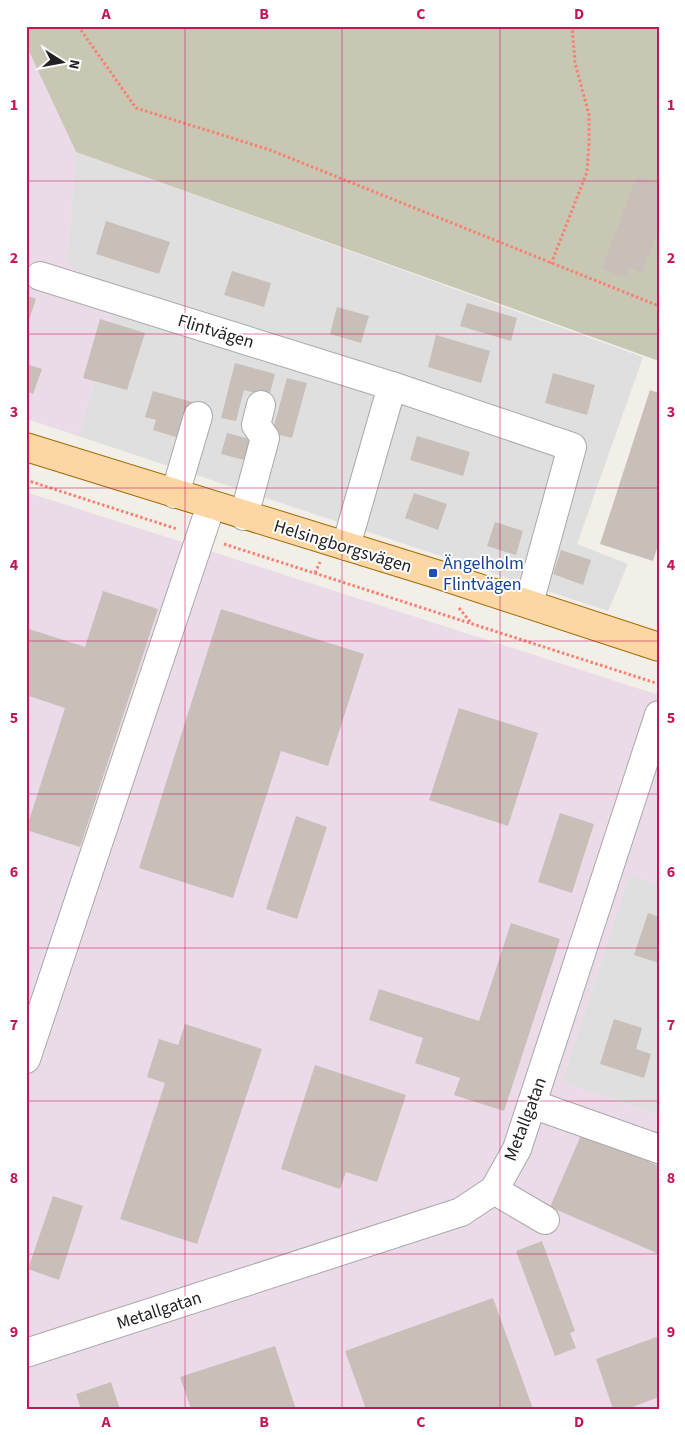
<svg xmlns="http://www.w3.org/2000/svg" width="685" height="1435" viewBox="0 0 685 1435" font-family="'Source Sans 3',sans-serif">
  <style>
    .residential { fill: #e0dfdf }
    .industrial { fill: #ebdbe8 }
    .construction { fill: #c7c7b4 }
    .building { fill: #c7bfb8 }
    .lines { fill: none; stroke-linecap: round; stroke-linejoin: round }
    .minor-casing { stroke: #a9a9a9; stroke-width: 30 }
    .major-casing { stroke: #a06b00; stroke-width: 30 }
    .path { stroke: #fa8072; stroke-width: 3; stroke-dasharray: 2.5 2.5; stroke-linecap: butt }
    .minor { stroke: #fff; stroke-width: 28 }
    .major { stroke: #fcd6a4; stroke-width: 28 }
    .grid { fill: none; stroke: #c2185b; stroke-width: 1; stroke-opacity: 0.55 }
    .transit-dot { fill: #1a4fb4; stroke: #fff; stroke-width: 2 }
    .labels { text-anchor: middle; stroke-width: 4; stroke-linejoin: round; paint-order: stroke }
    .street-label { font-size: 18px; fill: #222; stroke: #fff }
    .transit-label { font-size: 18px; fill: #164399; stroke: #fff; text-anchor: start }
    .neatline { fill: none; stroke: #c2185b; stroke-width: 2 }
    .grid-label { font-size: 16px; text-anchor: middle; font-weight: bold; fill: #c2185b }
  </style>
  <rect width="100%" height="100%" fill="#f2efe9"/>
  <g class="residential">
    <path d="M 76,152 L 643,357 L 577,544 L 628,564 L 608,611 L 78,436 L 118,304 L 67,263 Z"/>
    <path d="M 629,875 L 659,884 L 659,1115 L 562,1082 Z"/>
  </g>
  <g class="industrial">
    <path d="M 26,45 L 76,152 L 67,262 L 118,304 L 78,436 L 26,419 Z"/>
    <path d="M 26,492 L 659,695 L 659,884 L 629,875 L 562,1082 L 659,1115 L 659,1409 L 26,1409 Z"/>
  </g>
  <path class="construction" d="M 26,26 L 659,26 L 659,361 L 76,152 L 26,45 Z"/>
  <g class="building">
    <path d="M 637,176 L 659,184 L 659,229 L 642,273 L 630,268 L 626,278 L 602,269 Z"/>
    <path d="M 106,221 L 170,242 L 159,274 L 96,254 Z"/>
    <path d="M 232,271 L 271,283 L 264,307 L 224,295 Z"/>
    <path d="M 26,295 L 36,299 L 27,326 L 26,326 Z"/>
    <path d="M 467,303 L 517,318 L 511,341 L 460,326 Z"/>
    <path d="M 337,307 L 369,316 L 361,343 L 330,334 Z"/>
    <path d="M 100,319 L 145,333 L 127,390 L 83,378 Z"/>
    <path d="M 436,335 L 490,351 L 481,383 L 428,367 Z"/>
    <path d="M 235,363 L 275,374 L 269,397 L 244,390 L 236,421 L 221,418 Z"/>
    <path d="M 26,364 L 42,369 L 33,394 L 26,391 Z"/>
    <path d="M 553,373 L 595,385 L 587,415 L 545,403 Z"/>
    <path d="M 287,378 L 307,383 L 292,438 L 272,433 Z"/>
    <path d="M 650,390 L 659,393 L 659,542 L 653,561 L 600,544 Z"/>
    <path d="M 153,391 L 196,403 L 185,440 L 153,430 L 156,420 L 145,417 Z"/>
    <path d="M 227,433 L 258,441 L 252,462 L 221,454 Z"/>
    <path d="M 417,436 L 470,452 L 463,476 L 410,460 Z"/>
    <path d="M 414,493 L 447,504 L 438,530 L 405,518 Z"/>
    <path d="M 495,522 L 523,531 L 516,555 L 487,546 Z"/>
    <path d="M 561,550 L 591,560 L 583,585 L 553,574 Z"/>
    <path d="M 103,591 L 158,609 L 80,847 L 26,830 L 65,708 L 26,695 L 26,628 L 85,647 Z"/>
    <path d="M 221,609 L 364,654 L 328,766 L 281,751 L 233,898 L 139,868 Z"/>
    <path d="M 459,708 L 538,733 L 508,826 L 429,800 Z"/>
    <path d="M 560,813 L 594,824 L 572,893 L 538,882 Z"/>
    <path d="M 296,816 L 327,827 L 297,919 L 266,909 Z"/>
    <path d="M 648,913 L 659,917 L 659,963 L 634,955 Z"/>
    <path d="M 511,923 L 560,939 L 504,1111 L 454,1095 L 460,1078 L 415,1063 L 423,1038 L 369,1020 L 379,989 L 479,1021 Z"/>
    <path d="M 614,1019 L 642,1028 L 636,1049 L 651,1054 L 644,1078 L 600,1064 Z"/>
    <path d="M 185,1024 L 262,1049 L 197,1244 L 120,1219 L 165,1083 L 147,1077 L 159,1039 L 178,1045 Z"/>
    <path d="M 315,1065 L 406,1095 L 377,1182 L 346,1172 L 340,1189 L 281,1169 Z"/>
    <path d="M 582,1133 L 659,1166 L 659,1254 L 550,1207 Z"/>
    <path d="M 53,1196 L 83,1206 L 59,1280 L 28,1269 Z"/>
    <path d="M 542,1241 L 575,1331 L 570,1333 L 576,1348 L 555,1356 L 516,1251 Z"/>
    <path d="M 493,1298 L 533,1409 L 366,1409 L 345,1351 Z"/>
    <path d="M 659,1336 L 659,1397 L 627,1409 L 613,1409 L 596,1359 Z"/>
    <path d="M 275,1346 L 296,1409 L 191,1409 L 180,1377 Z"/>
    <path d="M 111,1382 L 120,1409 L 81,1409 L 76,1394 Z"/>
  </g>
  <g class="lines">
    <defs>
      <g id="minor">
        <path d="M 40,276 L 392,386 L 572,447 L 529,603"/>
        <path d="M 175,494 L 198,416"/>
        <path d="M 244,516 L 265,438 L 256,425 L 261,405"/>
        <path d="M 346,546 L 392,386"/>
        <path d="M 26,1059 L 211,505"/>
        <path d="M 532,1104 L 659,1149"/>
        <path d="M 494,1190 L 545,1220"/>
        <path d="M 26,1353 L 461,1212 L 494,1190 L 517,1149 L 659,715"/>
      </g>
      <path id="major" d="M 26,447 L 433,573 L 659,647"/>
    </defs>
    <use href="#minor" class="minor-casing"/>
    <use href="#major" class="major-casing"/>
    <g class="path">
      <path d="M 78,26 L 136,108 L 270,150 L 659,306"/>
      <path d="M 551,264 L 587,172 L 589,144 L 589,115 L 575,63 L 572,26"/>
      <path d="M 26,480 L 177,529"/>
      <path d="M 224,544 L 659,684"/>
      <path d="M 315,573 L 320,562"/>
      <path d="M 459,608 L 471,623"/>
    </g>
    <use href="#minor" class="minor"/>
    <use href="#major" class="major"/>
  </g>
  <path class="grid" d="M 185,26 L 185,1409M 342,26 L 342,1409M 500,26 L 500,1409M 26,181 L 659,181M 26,334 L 659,334M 26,488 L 659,488M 26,641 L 659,641M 26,794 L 659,794M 26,948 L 659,948M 26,1101 L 659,1101M 26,1254 L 659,1254"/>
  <rect class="transit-dot" x="428" y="568" width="10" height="10" rx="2.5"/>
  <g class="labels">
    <g class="street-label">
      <text transform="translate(216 331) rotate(17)" y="6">Flintvägen</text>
      <text transform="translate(343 546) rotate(17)" y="6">Helsingborgsvägen</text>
      <text transform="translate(525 1119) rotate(-69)" y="6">Metallgatan</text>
      <text transform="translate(159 1310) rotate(-18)" y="6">Metallgatan</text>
    </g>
    <g class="transit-label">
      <text x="443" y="569">Ängelholm<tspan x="443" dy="21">Flintvägen</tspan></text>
    </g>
  </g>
  <rect width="685" height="1435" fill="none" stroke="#ffffff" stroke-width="55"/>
  <g transform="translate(62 62) rotate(101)" stroke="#ffffff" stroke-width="4" paint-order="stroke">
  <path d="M0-4L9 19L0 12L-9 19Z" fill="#222222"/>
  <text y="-8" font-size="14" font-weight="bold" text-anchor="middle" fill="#222222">N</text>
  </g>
  <rect x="28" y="28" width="630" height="1380" class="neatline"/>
  <g class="grid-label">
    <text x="106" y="19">A</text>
    <text x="264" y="19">B</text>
    <text x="421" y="19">C</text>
    <text x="579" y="19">D</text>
    <text x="14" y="110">1</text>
    <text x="671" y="110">1</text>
    <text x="14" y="263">2</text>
    <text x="671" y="263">2</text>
    <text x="14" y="417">3</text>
    <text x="671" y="417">3</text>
    <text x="14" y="570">4</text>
    <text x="671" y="570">4</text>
    <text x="14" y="723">5</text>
    <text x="671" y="723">5</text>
    <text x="14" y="877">6</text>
    <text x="671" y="877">6</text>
    <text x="14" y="1030">7</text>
    <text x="671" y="1030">7</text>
    <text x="14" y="1183">8</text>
    <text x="671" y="1183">8</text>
    <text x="14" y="1337">9</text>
    <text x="671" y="1337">9</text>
    <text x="106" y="1427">A</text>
    <text x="264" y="1427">B</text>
    <text x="421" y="1427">C</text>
    <text x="579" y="1427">D</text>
  </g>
</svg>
